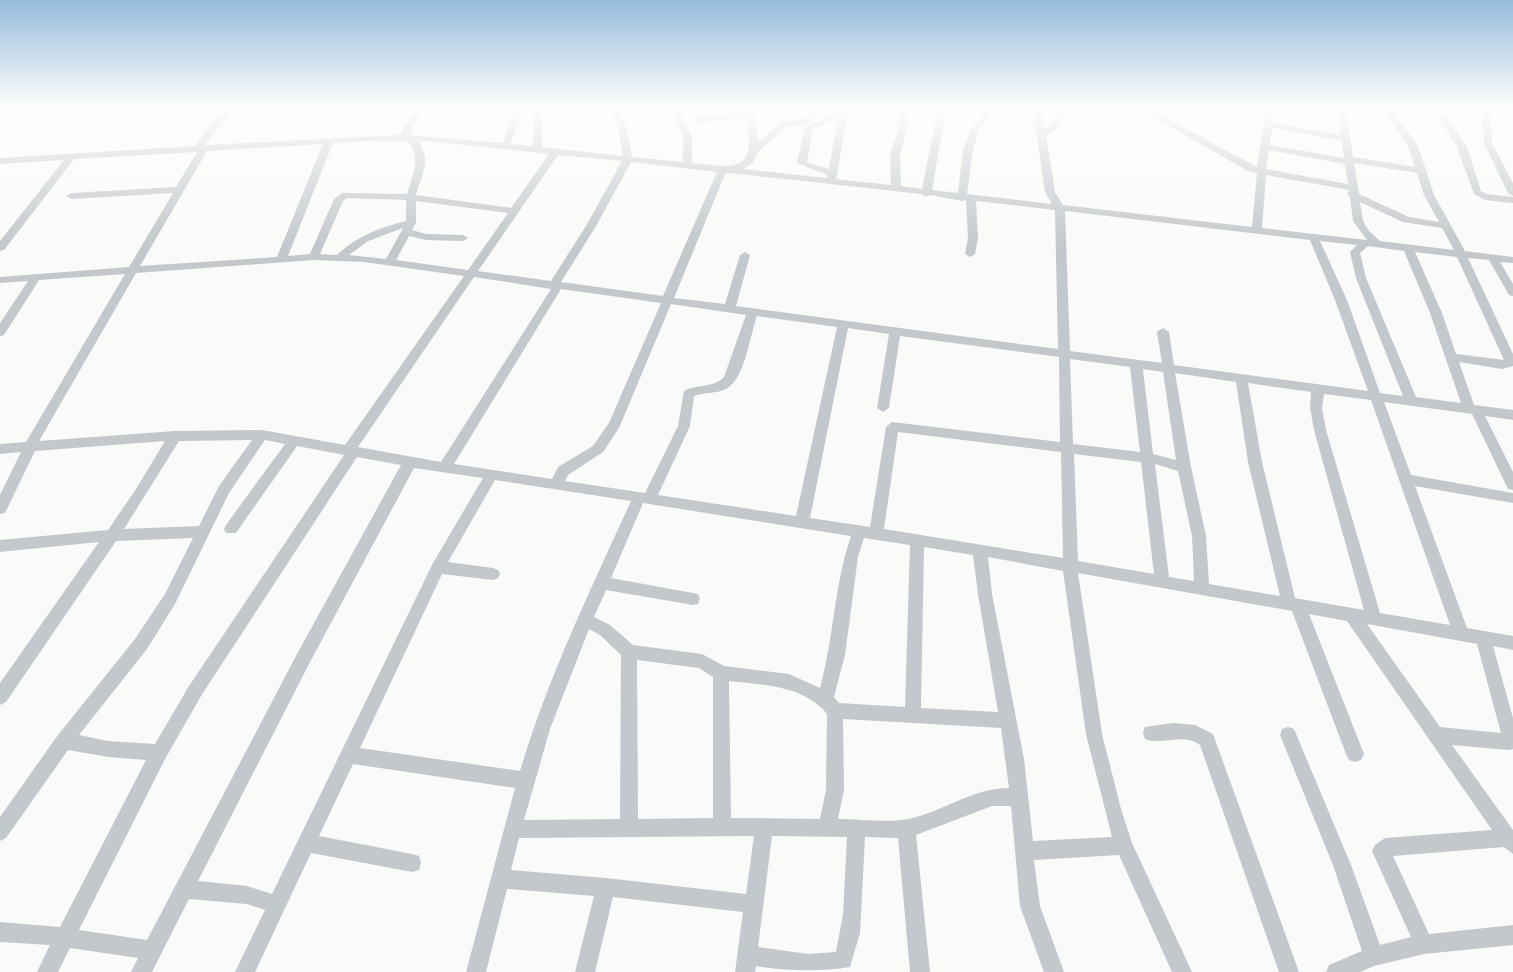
<svg xmlns="http://www.w3.org/2000/svg" width="1513" height="972" viewBox="0 0 1513 972" font-family="Quicksand,sans-serif">
  <style>
    .lines { fill: none; stroke-linecap: round; stroke-linejoin: round }
    .minor { fill: #c3c8cc; fill-rule: evenodd }
  </style>
  <rect width="100%" height="100%" fill="#fafaf8"/>
  <g class="lines">
    <g class="minor">
      <path d="M 0,109 L 27,109 L 23,112 L 0,113 Z"/>
      <path d="M 227,109 L 236,109 L 214,132 L 205,145 L 400,135 L 415,109 L 423,109 L 409,135 L 503,143 L 514,109 L 522,109 L 511,144 L 533,146 L 534,109 L 542,109 L 542,147 L 623,156 L 617,123 L 609,109 L 617,109 L 625,123 L 632,157 L 683,162 L 683,137 L 671,109 L 679,109 L 692,137 L 692,163 C 740,168 755,172 747,117 L 697,123 L 694,122 L 694,118 L 746,112 L 746,109 L 754,109 L 758,142 L 783,121 L 801,120 L 816,109 L 825,109 L 806,125 L 788,126 L 758,152 L 753,162 L 744,169 L 827,178 L 827,175 L 797,163 L 805,128 L 840,109 L 853,109 L 848,113 L 836,179 L 891,185 L 890,155 L 899,128 L 900,109 L 908,109 L 907,128 L 900,155 L 901,186 L 922,189 L 938,109 L 946,109 L 932,190 L 958,193 L 963,150 L 970,132 L 986,109 L 994,109 L 978,132 L 973,150 L 967,194 L 1052,204 L 1045,192 L 1033,109 L 1041,109 L 1045,129 L 1050,126 L 1060,109 L 1068,109 L 1056,130 L 1046,135 L 1055,192 L 1063,205 L 1252,227 L 1257,173 L 1248,171 L 1139,109 L 1149,109 L 1257,167 L 1266,109 L 1274,109 L 1272,123 L 1341,135 L 1338,109 L 1346,109 L 1353,157 L 1415,167 L 1408,146 L 1383,109 L 1391,109 L 1418,146 L 1434,195 L 1465,251 L 1513,257 L 1513,263 L 1500,262 L 1513,284 L 1513,296 L 1509,295 L 1489,260 L 1468,258 L 1513,354 L 1513,366 L 1502,369 L 1459,362 L 1474,405 L 1513,410 L 1513,420 L 1485,416 L 1513,472 L 1513,490 L 1508,489 L 1472,414 L 1384,402 L 1411,475 L 1513,493 L 1513,503 L 1415,486 L 1467,628 L 1513,636 L 1513,650 L 1493,646 L 1513,718 L 1513,749 L 1509,750 L 1452,745 L 1513,830 L 1513,854 L 1504,847 L 1393,856 L 1429,934 L 1513,925 L 1513,945 L 1424,954 L 1374,966 L 1360,972 L 1326,972 L 1329,965 L 1362,951 L 1333,865 L 1280,735 L 1282,729 L 1288,727 L 1294,729 L 1351,865 L 1380,945 L 1411,937 L 1372,851 L 1375,845 L 1385,838 L 1492,830 L 1347,621 L 1309,614 L 1364,754 L 1361,760 L 1355,762 L 1349,760 L 1346,754 L 1292,611 L 1078,573 L 1102,734 L 1121,809 L 1132,843 L 1192,972 L 1172,972 L 1119,855 L 1034,860 L 1040,906 L 1064,972 L 1044,972 L 1020,906 L 1011,806 L 992,806 L 916,835 L 930,972 L 910,972 L 898,838 L 865,837 L 860,933 L 850,967 C 821,972 785,971 756,966 L 755,972 L 735,972 L 743,912 L 613,897 L 595,972 L 575,972 L 594,896 L 507,889 L 486,972 L 466,972 L 515,788 L 353,764 L 319,836 L 412,854 L 419,856 L 421,863 L 419,870 L 412,872 L 311,853 L 255,972 L 235,972 L 265,910 L 247,904 L 189,899 L 152,972 L 131,972 L 138,958 L 70,948 L 58,972 L 37,972 L 50,945 L 0,942 L 0,922 L 60,927 L 146,760 L 108,757 L 68,750 L 6,838 L 0,841 L 0,817 L 58,735 L 135,639 L 165,594 L 193,538 L 116,541 L 6,702 L 0,705 L 0,683 L 99,542 L 0,552 L 0,540 L 108,530 L 136,489 L 165,441 L 35,451 L 5,513 L 0,514 L 0,495 L 21,452 L 0,454 L 0,444 L 26,442 L 125,274 L 39,280 L 4,335 L 0,336 L 0,323 L 28,281 L 0,283 L 0,277 L 129,267 L 173,193 L 71,199 L 66,196 L 71,193 L 176,187 L 197,152 L 74,159 L 4,250 L 0,251 L 0,241 L 64,160 L 0,164 L 0,158 L 196,146 L 208,128 ZM 838,117 L 829,169 L 807,162 L 813,129 ZM 1272,128 L 1342,141 L 1344,158 L 1270,145 ZM 369,141 L 408,141 C 422,160 413,173 407,194 L 342,193 L 334,199 L 310,254 L 288,256 L 333,143 ZM 418,141 L 428,141 L 549,154 L 511,208 L 416,195 C 422,174 432,160 418,141 ZM 323,144 L 277,257 L 140,266 L 207,151 ZM 1269,150 L 1345,164 L 1348,184 L 1266,169 ZM 558,155 L 622,161 L 586,226 L 551,281 L 478,271 ZM 631,162 L 717,172 L 663,296 L 561,282 L 596,226 ZM 1354,163 L 1417,173 L 1424,195 L 1439,222 L 1409,217 L 1359,194 ZM 729,173 L 921,194 L 926,197 L 930,195 L 962,201 L 966,200 L 968,238 L 965,254 L 970,257 L 975,254 L 978,238 L 976,201 L 1055,210 L 1058,349 L 736,306 L 750,255 L 745,252 L 740,255 L 725,304 L 674,298 L 725,174 ZM 1266,175 L 1349,190 L 1347,194 L 1350,197 L 1353,221 L 1367,240 L 1262,228 ZM 347,198 L 406,200 L 406,221 C 380,227 357,236 337,255 L 320,254 L 343,201 ZM 416,201 L 508,213 L 468,270 L 396,260 L 409,236 L 426,240 L 463,241 L 468,238 L 463,235 L 426,234 L 412,230 L 416,223 ZM 1360,202 L 1403,222 L 1442,228 L 1454,250 L 1380,241 L 1369,231 L 1363,221 ZM 1065,211 L 1310,240 L 1335,300 L 1368,391 L 1174,365 L 1169,332 L 1163,328 L 1157,332 L 1162,363 L 1070,351 ZM 403,228 L 386,259 L 349,255 L 368,241 ZM 1320,241 L 1357,245 L 1350,252 L 1356,278 L 1403,396 L 1380,393 L 1347,300 ZM 1368,246 L 1404,251 L 1430,313 L 1461,403 L 1416,397 L 1366,278 L 1360,253 ZM 1415,252 L 1457,257 L 1504,360 L 1456,354 L 1442,313 ZM 314,260 L 364,262 L 464,276 L 345,445 L 262,430 L 175,431 L 39,441 L 136,273 ZM 474,277 L 551,289 L 441,462 L 358,447 ZM 561,289 L 661,303 L 609,423 L 593,446 L 558,467 L 552,479 L 454,464 ZM 671,304 L 746,315 L 724,377 C 714,388 697,384 684,391 L 678,426 L 645,493 L 565,481 L 568,475 L 603,452 L 619,428 ZM 757,316 L 837,327 L 796,516 L 658,495 L 690,426 L 694,396 C 704,392 716,394 726,389 C 745,379 750,335 757,316 ZM 848,328 L 889,334 L 877,408 L 883,412 L 889,408 L 900,336 L 1059,357 L 1060,442 L 892,422 L 886,427 L 870,527 L 810,518 ZM 1070,359 L 1130,367 L 1140,452 L 1073,444 ZM 1143,369 L 1163,372 L 1176,460 L 1153,454 ZM 1175,373 L 1236,382 L 1248,462 L 1280,596 L 1209,584 L 1206,536 L 1191,467 ZM 1248,383 L 1311,392 L 1310,408 L 1314,430 L 1364,610 L 1295,598 L 1262,462 ZM 1324,394 L 1371,400 L 1450,625 L 1380,613 L 1326,430 L 1322,408 ZM 898,432 L 1061,452 L 1063,558 L 884,529 ZM 252,440 L 219,486 L 199,526 L 124,529 L 179,441 ZM 265,440 L 285,444 L 226,525 L 224,529 L 226,533 L 236,533 L 297,446 L 344,455 L 189,686 L 155,744 L 108,741 L 79,735 L 147,649 L 175,604 L 229,493 ZM 1074,454 L 1141,462 L 1154,574 L 1078,561 ZM 357,457 L 401,465 L 297,654 L 147,940 L 79,930 L 165,759 L 201,696 ZM 1155,464 L 1178,471 L 1192,536 L 1194,581 L 1169,577 ZM 414,468 L 483,478 L 433,563 L 272,894 L 247,886 L 198,881 L 309,664 ZM 495,480 L 631,501 C 590,591 548,677 520,771 L 360,748 L 442,574 L 493,580 L 498,578 L 500,574 L 498,570 L 493,568 L 448,562 ZM 643,503 L 851,536 C 834,585 834,638 820,688 L 789,674 L 724,666 L 702,654 L 633,645 L 610,625 L 594,617 L 606,590 L 693,605 L 698,604 L 700,599 L 698,594 L 693,593 L 611,578 ZM 864,538 L 910,545 L 905,707 L 839,703 L 834,697 L 845,655 L 858,557 ZM 924,547 L 973,555 L 978,594 L 998,712 L 921,708 ZM 988,557 L 1063,571 L 1086,734 L 1112,837 L 1033,841 L 1024,759 L 992,594 ZM 1367,624 L 1477,644 L 1501,733 L 1440,727 ZM 589,629 L 600,635 L 621,655 L 620,819 L 524,820 L 550,729 ZM 637,660 L 699,668 L 713,677 L 713,818 L 638,819 ZM 729,681 C 763,685 803,685 827,714 L 826,790 L 820,819 L 731,818 ZM 843,719 L 1001,728 L 1009,788 C 972,788 943,812 908,819 C 888,823 859,819 838,819 L 844,790 ZM 754,836 L 746,894 L 606,878 L 511,870 L 519,838 ZM 772,836 L 847,837 L 843,915 L 836,952 L 808,954 L 758,947 Z"/>
      <path d="M 1433,109 L 1441,109 L 1467,147 L 1481,191 L 1487,194 L 1513,197 L 1513,203 L 1485,200 L 1474,194 L 1457,147 Z"/>
      <path d="M 1482,109 L 1490,109 L 1492,143 L 1513,183 L 1513,196 L 1508,193 L 1484,143 Z"/>
      <path d="M 1173,723 L 1195,725 L 1213,734 L 1299,972 L 1279,972 L 1200,745 C 1183,732 1163,746 1145,739 L 1143,733 L 1145,727 Z"/>
    </g>
  </g>
  <linearGradient id="sky" x2="0" y2="1"><stop stop-color="#96bcdc"/><stop offset="0.44" stop-color="#fdfdfc"/><stop offset="1" stop-color="#fdfdfc" stop-opacity="0"/></linearGradient>
  <rect width="1513" height="245" fill="url(#sky)"/>
</svg>
